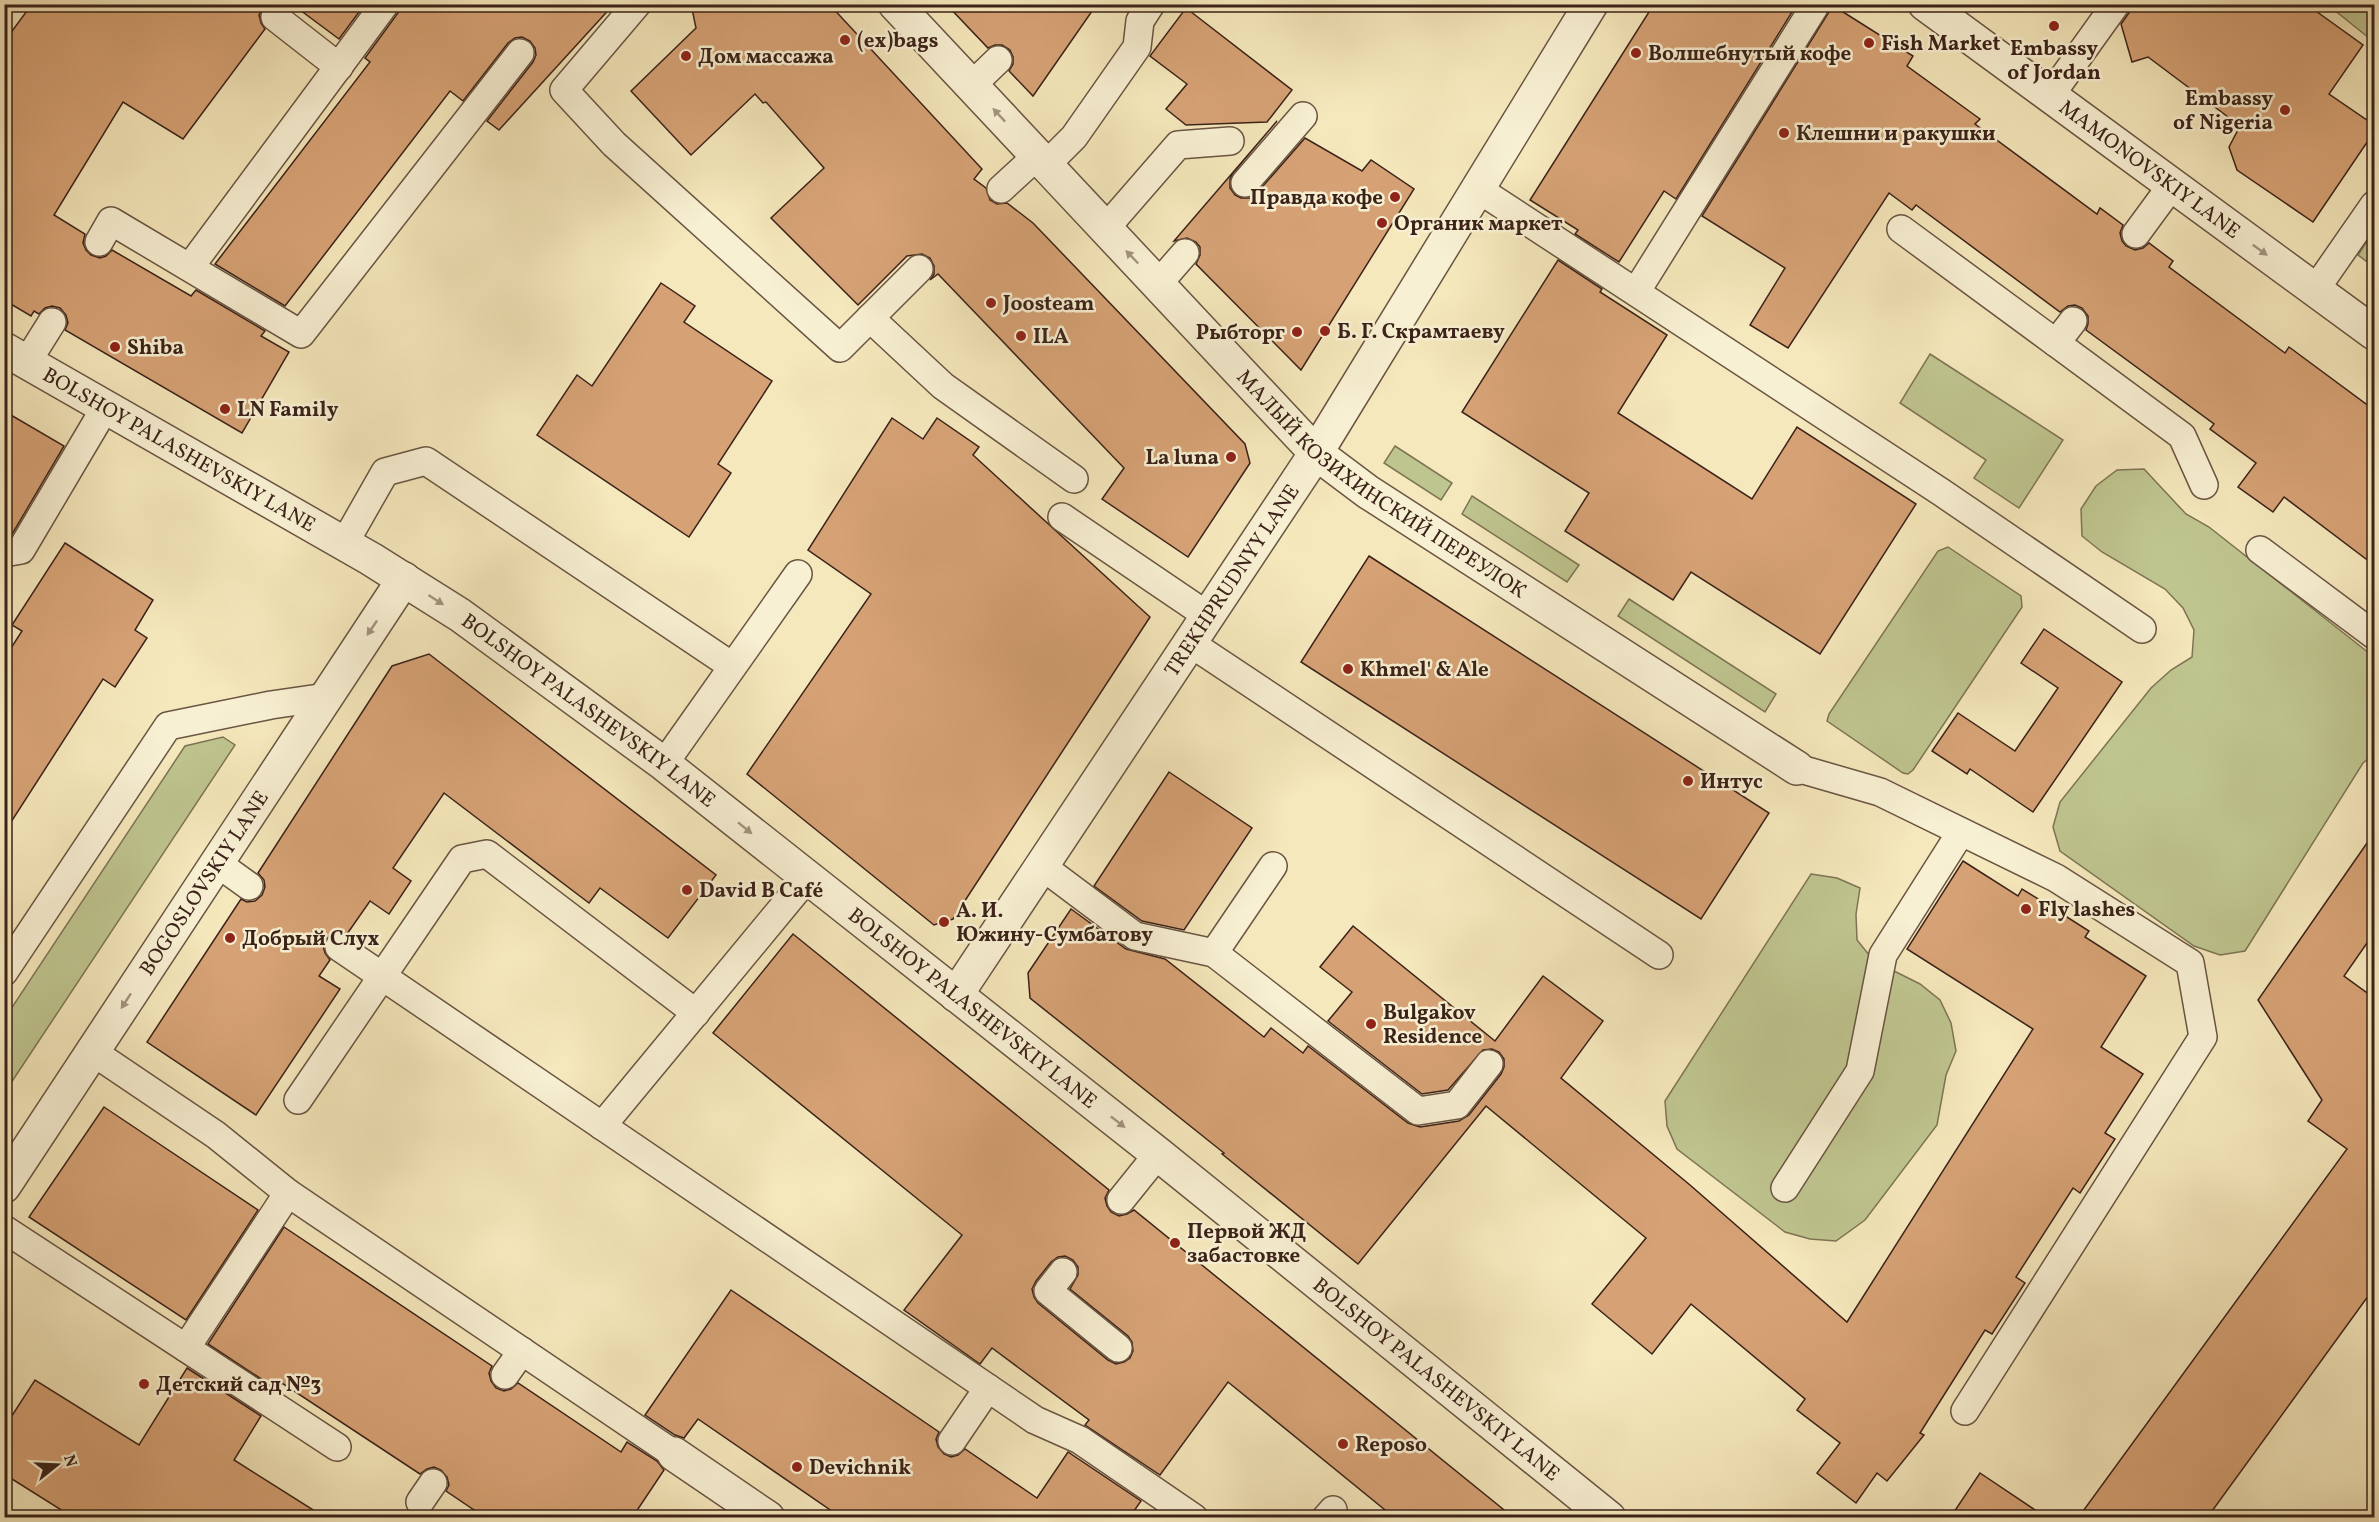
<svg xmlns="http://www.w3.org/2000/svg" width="2379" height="1522" viewBox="0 0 2379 1522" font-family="Vollkorn,serif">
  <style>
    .green { fill: #bfc58f; stroke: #7d7454; stroke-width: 1.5 }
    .building { fill: #d6a275; stroke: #3b2219; stroke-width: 1.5; fill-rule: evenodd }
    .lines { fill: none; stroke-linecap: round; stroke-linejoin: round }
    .lane-casing { stroke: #6a5442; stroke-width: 30 }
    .street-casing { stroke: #6a5442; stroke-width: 36 }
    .lane { stroke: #f8f0d3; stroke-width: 27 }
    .street { stroke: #f8f0d3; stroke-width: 33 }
    .oneway { fill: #a3937f }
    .poi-dot { fill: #8f2418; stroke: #f8f0d3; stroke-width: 2 }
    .labels { text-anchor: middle; stroke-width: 5; stroke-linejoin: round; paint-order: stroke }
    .poi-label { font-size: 21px; font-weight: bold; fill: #3b2219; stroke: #f8f0d3; text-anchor: start }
    .street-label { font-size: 21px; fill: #3b2219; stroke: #f8f0d3 }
  </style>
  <rect width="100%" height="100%" fill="#f5e8bc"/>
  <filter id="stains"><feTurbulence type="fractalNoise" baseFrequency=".00333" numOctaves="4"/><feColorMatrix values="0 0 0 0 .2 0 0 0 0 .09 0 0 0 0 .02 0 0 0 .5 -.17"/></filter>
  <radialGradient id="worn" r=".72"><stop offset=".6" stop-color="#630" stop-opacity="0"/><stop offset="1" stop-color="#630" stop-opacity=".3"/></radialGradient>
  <g class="green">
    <path d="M 2328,5 L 2374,5 L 2374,42 Z"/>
    <path d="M 2374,230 L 2374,267 L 2358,255 Z"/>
    <path d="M 1930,354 L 2063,440 L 2019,508 L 1974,478 L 1986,460 L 1900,403 Z"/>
    <path d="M 1395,446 L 1452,483 L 1441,500 L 1384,463 Z"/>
    <path d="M 2144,469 L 2186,514 L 2209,527 L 2374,657 L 2374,754 L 2363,763 L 2245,951 L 2220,955 L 2194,946 L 2060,851 L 2053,827 L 2060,802 L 2151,688 L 2171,670 L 2192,657 L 2194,630 L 2183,608 L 2165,589 L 2102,552 L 2082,536 L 2081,509 L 2096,486 L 2117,470 Z"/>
    <path d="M 1472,496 L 1579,565 L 1567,582 L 1462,514 Z"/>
    <path d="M 1948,547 L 2021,596 L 2022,607 L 1913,770 L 1908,774 L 1903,773 L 1827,721 L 1829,714 L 1938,551 Z"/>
    <path d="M 1629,599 L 1776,694 L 1765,712 L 1618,616 Z"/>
    <path d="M 223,737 L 235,745 L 5,1092 L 5,1018 L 185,746 Z"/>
    <path d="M 1811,874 L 1837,878 L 1860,888 L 1856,914 L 1857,940 L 1874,961 L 1920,984 L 1940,1000 L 1951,1023 L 1956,1051 L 1946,1075 L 1937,1125 L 1865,1220 L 1836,1241 L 1810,1239 L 1785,1232 L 1677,1149 L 1667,1126 L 1665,1101 Z"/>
  </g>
  <g class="building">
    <path d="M 32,4 L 266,4 L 259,15 L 261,23 L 265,29 L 183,139 L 123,102 L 54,215 L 85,234 L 83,243 L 86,250 L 91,255 L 100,258 L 106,256 L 112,250 L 191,296 L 196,290 L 265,331 L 261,336 L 289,352 L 242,433 L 65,330 L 68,323 L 66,315 L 60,308 L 52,306 L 45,308 L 39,314 L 34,311 L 31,316 L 4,300 L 4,42 Z"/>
    <path d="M 292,4 L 365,4 L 339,39 Z"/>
    <path d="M 401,4 L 614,4 L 499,130 L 487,121 L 533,62 L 536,55 L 535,48 L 530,41 L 522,37 L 515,38 L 508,43 L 463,101 L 450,91 L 285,306 L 215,264 L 370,62 L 365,58 L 398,13 Z"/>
    <path d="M 691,4 L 829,4 L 982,169 L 974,179 L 986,188 L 990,200 L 997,204 L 1007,203 L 1033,223 L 1245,444 L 1250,463 L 1188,557 L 1102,499 L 1124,468 L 938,274 L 930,280 L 934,274 L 934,266 L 930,258 L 922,254 L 907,256 L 858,305 L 771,218 L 824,168 L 766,102 L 763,103 L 755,94 L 691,155 L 631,91 L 696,28 Z"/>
    <path d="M 946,4 L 1097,4 L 1033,96 L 1009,71 L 1013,64 L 1013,57 L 1010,50 L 1002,45 L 995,45 L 988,48 Z"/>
    <path d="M 1654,4 L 1797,4 L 1676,199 L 1664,191 L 1619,262 L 1575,234 L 1578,230 L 1530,200 Z"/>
    <path d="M 2132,4 L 2306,4 L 2363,45 L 2329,94 L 2374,125 L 2374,132 L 2313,222 L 2237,170 L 2229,147 L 2240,126 L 2148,57 L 2132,62 L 2121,24 L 2129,13 Z"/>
    <path d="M 1832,5 L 1913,56 L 1907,66 L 1980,119 L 1975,124 L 2097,214 L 2100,208 L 2123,225 L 2120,233 L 2122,241 L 2126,246 L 2135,250 L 2143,248 L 2149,243 L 2173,261 L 2169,267 L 2285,353 L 2289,347 L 2374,410 L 2374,565 L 2284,497 L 2273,512 L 2238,487 L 2256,463 L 2210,429 L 2214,424 L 2086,330 L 2088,324 L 2088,316 L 2082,308 L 2075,305 L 2068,306 L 2060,312 L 1916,205 L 1912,210 L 1889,193 L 1788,348 L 1750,325 L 1785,268 L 1702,216 L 1829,12 Z"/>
    <path d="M 1186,8 L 1292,90 L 1267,122 L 1186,125 L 1166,109 L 1187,84 L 1150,56 Z"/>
    <path d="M 1277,121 L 1233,173 L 1230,179 L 1230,188 L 1235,195 L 1241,198 L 1250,198 L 1256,194 L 1305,138 L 1362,171 L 1371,160 L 1414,189 L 1301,370 L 1196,264 L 1200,255 L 1200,247 L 1196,242 L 1187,238 L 1174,241 Z"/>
    <path d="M 1558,260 L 1602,289 L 1600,292 L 1667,335 L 1618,413 L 1752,499 L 1797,427 L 1916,504 L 1820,654 L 1691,572 L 1673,600 L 1565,531 L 1589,493 L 1462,412 Z"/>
    <path d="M 661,283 L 695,306 L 684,322 L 772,381 L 718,464 L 731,473 L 689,537 L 537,435 L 577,375 L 592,386 Z"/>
    <path d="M 4,411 L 64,446 L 11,536 L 4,537 Z"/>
    <path d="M 892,418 L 923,439 L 937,418 L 979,447 L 973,455 L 1150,617 L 953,919 L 934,925 L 747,774 L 871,594 L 808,550 Z"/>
    <path d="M 65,543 L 153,600 L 135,630 L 147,638 L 115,687 L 103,679 L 4,833 L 4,659 L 22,631 L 12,625 Z"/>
    <path d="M 1369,556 L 1769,813 L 1701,919 L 1301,662 Z"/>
    <path d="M 2044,629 L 2122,682 L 2033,812 L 1970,769 L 1967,774 L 1932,751 L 1958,713 L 2015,751 L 2058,688 L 2021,663 Z"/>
    <path d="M 429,654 L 716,875 L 668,938 L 600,888 L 589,903 L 444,793 L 393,868 L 411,881 L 389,914 L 370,901 L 347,934 L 340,931 L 333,933 L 326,939 L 323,946 L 325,953 L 330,960 L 319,976 L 340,989 L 256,1115 L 147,1042 L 241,899 L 247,902 L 255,901 L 262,895 L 265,887 L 264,880 L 258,873 L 392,666 Z"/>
    <path d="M 1169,772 L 1252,828 L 1184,930 L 1142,921 L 1094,886 Z"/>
    <path d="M 2374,833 L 2374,933 L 2344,976 L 2374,998 L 2374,1288 L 2207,1518 L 2078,1518 L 2347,1149 L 2308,1121 L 2322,1100 L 2258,1000 Z"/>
    <path d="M 1963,861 L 2018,896 L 2022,889 L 2059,912 L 2089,931 L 2085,937 L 2146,976 L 2101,1047 L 2143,1074 L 2105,1133 L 2115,1139 L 2080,1193 L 2073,1188 L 2016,1277 L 2025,1283 L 1992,1334 L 1985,1330 L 1920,1433 L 1924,1435 L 1887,1481 L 1877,1473 L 1856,1503 L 1817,1473 L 1840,1443 L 1797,1410 L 1805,1399 L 1691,1304 L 1652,1354 L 1592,1304 L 1646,1238 L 1486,1106 L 1358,1264 L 1222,1154 L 1224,1153 L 1030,998 L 1028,973 L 1071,909 L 1126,949 L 1165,959 L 1264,1037 L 1271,1028 L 1303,1053 L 1308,1046 L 1408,1123 L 1420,1127 L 1459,1121 L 1469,1115 L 1501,1074 L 1504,1067 L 1504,1059 L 1499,1052 L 1492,1049 L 1483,1050 L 1448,1090 L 1422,1094 L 1328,1021 L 1352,992 L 1320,967 L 1353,926 L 1495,1041 L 1543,976 L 1603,1021 L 1561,1078 L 1690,1185 L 1847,1322 L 2033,1029 L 1907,949 Z"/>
    <path d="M 793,934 L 1109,1190 L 1105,1198 L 1107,1206 L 1111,1212 L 1119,1216 L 1127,1214 L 1134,1210 L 1514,1518 L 1395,1518 L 1228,1382 L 1160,1475 L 1085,1425 L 1089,1420 L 992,1348 L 980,1364 L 904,1310 L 962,1235 L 713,1033 ZM 1065,1256 L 1073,1260 L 1078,1267 L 1078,1275 L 1070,1289 L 1128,1336 L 1132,1342 L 1133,1351 L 1130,1358 L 1124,1362 L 1116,1364 L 1108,1360 L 1038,1303 L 1034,1297 L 1032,1289 L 1036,1281 L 1051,1262 L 1058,1257 Z"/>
    <path d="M 104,1107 L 258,1210 L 186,1320 L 29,1217 Z"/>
    <path d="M 284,1227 L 492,1366 L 489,1373 L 491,1381 L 496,1388 L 504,1391 L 511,1389 L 518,1383 L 621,1452 L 627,1442 L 657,1461 L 664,1470 L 632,1518 L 486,1518 L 446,1491 L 449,1485 L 447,1477 L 441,1470 L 434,1467 L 427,1469 L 420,1474 L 282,1383 L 278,1390 L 208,1344 Z"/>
    <path d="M 731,1290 L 939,1432 L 936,1439 L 938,1447 L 944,1454 L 951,1457 L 958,1455 L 965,1449 L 1037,1498 L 1068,1452 L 1141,1501 L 1129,1518 L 842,1518 L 698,1419 L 684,1438 L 675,1435 L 645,1415 Z"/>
    <path d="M 187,1368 L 261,1416 L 234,1460 L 326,1518 L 74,1518 L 4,1474 L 4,1428 L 35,1380 L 139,1445 Z"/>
    <path d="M 1980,1473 L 2047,1518 L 1950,1518 Z"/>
  </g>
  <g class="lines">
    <defs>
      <g id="lane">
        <path d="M 637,4 L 564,90 L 614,144 L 840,348 L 919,269"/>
        <path d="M 275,17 L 339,67"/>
        <path d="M 971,86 L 998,60"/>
        <path d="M 2050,96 L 2116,4"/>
        <path d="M 1046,165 L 1074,137 L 1137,47 L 1140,21 L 1151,4"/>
        <path d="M 1245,183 L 1303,116"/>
        <path d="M 1001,189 L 1037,156"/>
        <path d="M 1478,189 L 1941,492 L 2142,629"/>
        <path d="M 1105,229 L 1178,145 L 1230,141"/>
        <path d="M 1901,229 L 2056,343 L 2073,321"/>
        <path d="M 2136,234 L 2172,185"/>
        <path d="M 99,242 L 111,221 L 301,334 L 520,53"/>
        <path d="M 190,267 L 385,4"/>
        <path d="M 1158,284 L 1185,253"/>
        <path d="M 2315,290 L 2374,205"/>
        <path d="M 1636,292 L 1816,4"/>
        <path d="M 870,318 L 943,386 L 1074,479"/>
        <path d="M 2056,343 L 2182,436 L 2204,485"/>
        <path d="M 27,362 L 52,322"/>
        <path d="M 1062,517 L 1208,616"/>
        <path d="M 344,544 L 385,472 L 426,461 L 732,666"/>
        <path d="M 2260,550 L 2374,635"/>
        <path d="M 4,553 L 21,550 L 105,408"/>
        <path d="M 1190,643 L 1659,955"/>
        <path d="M 664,764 L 798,574"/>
        <path d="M 1797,768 L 1880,792 L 2056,878 L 2190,963 L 2203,1037 L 1965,1411"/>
        <path d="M 217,863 L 249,886"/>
        <path d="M 1043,867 L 1135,936 L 1214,953 L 1273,866"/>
        <path d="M 339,947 L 1035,1420 L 1080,1440 L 1194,1518"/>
        <path d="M 1214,953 L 1418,1111 L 1457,1105 L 1489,1064"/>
        <path d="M 4,972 L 168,726 L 271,705 L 326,697"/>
        <path d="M 93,1052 L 216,1135 L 288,1193 L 674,1454"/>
        <path d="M 298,1100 L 462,859 L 487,854 L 696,1013"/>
        <path d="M 602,1126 L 807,878"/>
        <path d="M 1785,1188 L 1860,1071 L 1883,955 L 1961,832"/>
        <path d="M 1121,1200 L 1158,1154"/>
        <path d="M 4,1229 L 337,1447"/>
        <path d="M 1063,1272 L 1048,1291 L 1118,1348"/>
        <path d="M 186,1348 L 288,1193"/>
        <path d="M 505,1375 L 522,1351"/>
        <path d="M 952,1441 L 988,1388"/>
        <path d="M 420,1502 L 433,1483"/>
        <path d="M 1326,1518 L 1333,1510"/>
      </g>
      <g id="street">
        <path id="s1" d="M 895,4 L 1316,453 L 1368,492 L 1797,768"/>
        <path id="s2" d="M 1925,4 L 2374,333"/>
        <path id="s3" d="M 4,349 L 371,559 L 460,615 L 664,764 L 1158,1154 L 1609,1518"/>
        <path id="s4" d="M 956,995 L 1316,453 L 1591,4"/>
        <path id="s5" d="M 4,1186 L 404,579"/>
        <path d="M 674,1454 L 768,1518"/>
      </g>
    </defs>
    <use href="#lane" class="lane-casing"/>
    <use href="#street" class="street-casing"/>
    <use href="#lane" class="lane"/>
    <use href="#street" class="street"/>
  </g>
  <defs><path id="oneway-solid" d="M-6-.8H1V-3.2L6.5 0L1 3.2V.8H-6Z" transform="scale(1.5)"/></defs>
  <g class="oneway">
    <use href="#oneway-solid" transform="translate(999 115) rotate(-133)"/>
    <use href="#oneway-solid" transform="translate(2260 250) rotate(36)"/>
    <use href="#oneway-solid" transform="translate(1132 257) rotate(-134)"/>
    <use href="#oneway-solid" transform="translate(436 600) rotate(33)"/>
    <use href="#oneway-solid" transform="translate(372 628) rotate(124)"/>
    <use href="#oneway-solid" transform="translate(745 828) rotate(39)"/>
    <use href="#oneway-solid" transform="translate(126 1001) rotate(123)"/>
    <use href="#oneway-solid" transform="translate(1118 1122) rotate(38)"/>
  </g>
  <g class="poi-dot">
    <circle cx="2054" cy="26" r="6"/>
    <circle cx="845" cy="40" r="6"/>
    <circle cx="1869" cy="43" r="6"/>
    <circle cx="1636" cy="53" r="6"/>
    <circle cx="686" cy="56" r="6"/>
    <circle cx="2285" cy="110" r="6"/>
    <circle cx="1784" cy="133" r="6"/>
    <circle cx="1395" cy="197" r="6"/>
    <circle cx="1382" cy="223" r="6"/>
    <circle cx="991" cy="303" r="6"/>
    <circle cx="1325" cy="331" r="6"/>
    <circle cx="1297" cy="332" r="6"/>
    <circle cx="1021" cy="336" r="6"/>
    <circle cx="115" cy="347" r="6"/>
    <circle cx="225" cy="409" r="6"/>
    <circle cx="1231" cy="457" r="6"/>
    <circle cx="1348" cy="669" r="6"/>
    <circle cx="1688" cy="781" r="6"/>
    <circle cx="687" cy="890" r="6"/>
    <circle cx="2026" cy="909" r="6"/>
    <circle cx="944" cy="922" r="6"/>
    <circle cx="230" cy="938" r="6"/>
    <circle cx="1371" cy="1024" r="6"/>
    <circle cx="1175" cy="1243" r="6"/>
    <circle cx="144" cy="1384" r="6"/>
    <circle cx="1343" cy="1444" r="6"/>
    <circle cx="797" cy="1467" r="6"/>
  </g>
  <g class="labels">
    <g class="poi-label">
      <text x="857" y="47">(ex)bags</text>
      <text x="1881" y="50">Fish Market</text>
      <text x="2054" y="55" text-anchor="middle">Embassy<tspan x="2054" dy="24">of Jordan</tspan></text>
      <text x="1648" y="60">Волшебнутый кофе</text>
      <text x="698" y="63">Дом массажа</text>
      <text x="2273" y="105" text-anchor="end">Embassy<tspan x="2273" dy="24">of Nigeria</tspan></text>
      <text x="1796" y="140">Клешни и ракушки</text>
      <text x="1383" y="204" text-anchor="end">Правда кофе</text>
      <text x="1394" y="230">Органик маркет</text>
      <text x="1003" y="310">Joosteam</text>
      <text x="1337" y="338">Б. Г. Скрамтаеву</text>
      <text x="1285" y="339" text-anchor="end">Рыбторг</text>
      <text x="1033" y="343">ILA</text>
      <text x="127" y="354">Shiba</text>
      <text x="237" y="416">LN Family</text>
      <text x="1219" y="464" text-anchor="end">La luna</text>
      <text x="1360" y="676">Khmel' &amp; Ale</text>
      <text x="1700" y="788">Интус</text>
      <text x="699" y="897">David B Café</text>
      <text x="2038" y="916">Fly lashes</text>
      <text x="956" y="917">А. И.<tspan x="956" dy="24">Южину-Сумбатову</tspan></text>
      <text x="242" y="945">Добрый Слух</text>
      <text x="1383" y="1019">Bulgakov<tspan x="1383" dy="24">Residence</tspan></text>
      <text x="1187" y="1238">Первой ЖД<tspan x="1187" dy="24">забастовке</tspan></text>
      <text x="156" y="1391">Детский сад №3</text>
      <text x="1355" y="1451">Reposo</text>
      <text x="809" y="1474">Devichnik</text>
    </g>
    <g class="street-label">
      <text dy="7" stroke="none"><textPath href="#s2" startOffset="279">MAMONOVSKIY LANE</textPath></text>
      <text dy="7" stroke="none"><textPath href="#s3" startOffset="202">BOLSHOY PALASHEVSKIY LANE</textPath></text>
      <text dy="7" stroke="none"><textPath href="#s1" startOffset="686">МАЛЫЙ КОЗИХИНСКИЙ ПЕРЕУЛОК</textPath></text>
      <text dy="7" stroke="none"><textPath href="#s4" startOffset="498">TREKHPRUDNYY LANE</textPath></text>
      <text dy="7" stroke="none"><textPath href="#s3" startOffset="688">BOLSHOY PALASHEVSKIY LANE</textPath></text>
      <text dy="7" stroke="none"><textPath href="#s5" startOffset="363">BOGOSLOVSKIY LANE</textPath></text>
      <text dy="7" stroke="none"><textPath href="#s3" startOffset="1174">BOLSHOY PALASHEVSKIY LANE</textPath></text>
      <text dy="7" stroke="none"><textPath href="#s3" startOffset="1768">BOLSHOY PALASHEVSKIY LANE</textPath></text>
    </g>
  </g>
  <rect width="2379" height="1522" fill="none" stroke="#f5e8bc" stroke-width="24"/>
  <rect x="6" y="6" width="2367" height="1510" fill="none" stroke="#3b2219" stroke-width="3"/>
  <rect x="12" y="12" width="2355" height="1498" fill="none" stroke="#3b2219" stroke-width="1.5"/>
  <g transform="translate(57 1465) rotate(72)" stroke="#f8f0d3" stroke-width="4.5" paint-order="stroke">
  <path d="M0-4.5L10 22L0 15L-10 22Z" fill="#3b2219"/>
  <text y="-9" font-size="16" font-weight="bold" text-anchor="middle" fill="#3b2219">N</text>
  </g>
  <rect width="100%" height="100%" filter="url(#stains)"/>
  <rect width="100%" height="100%" fill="url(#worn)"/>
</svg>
